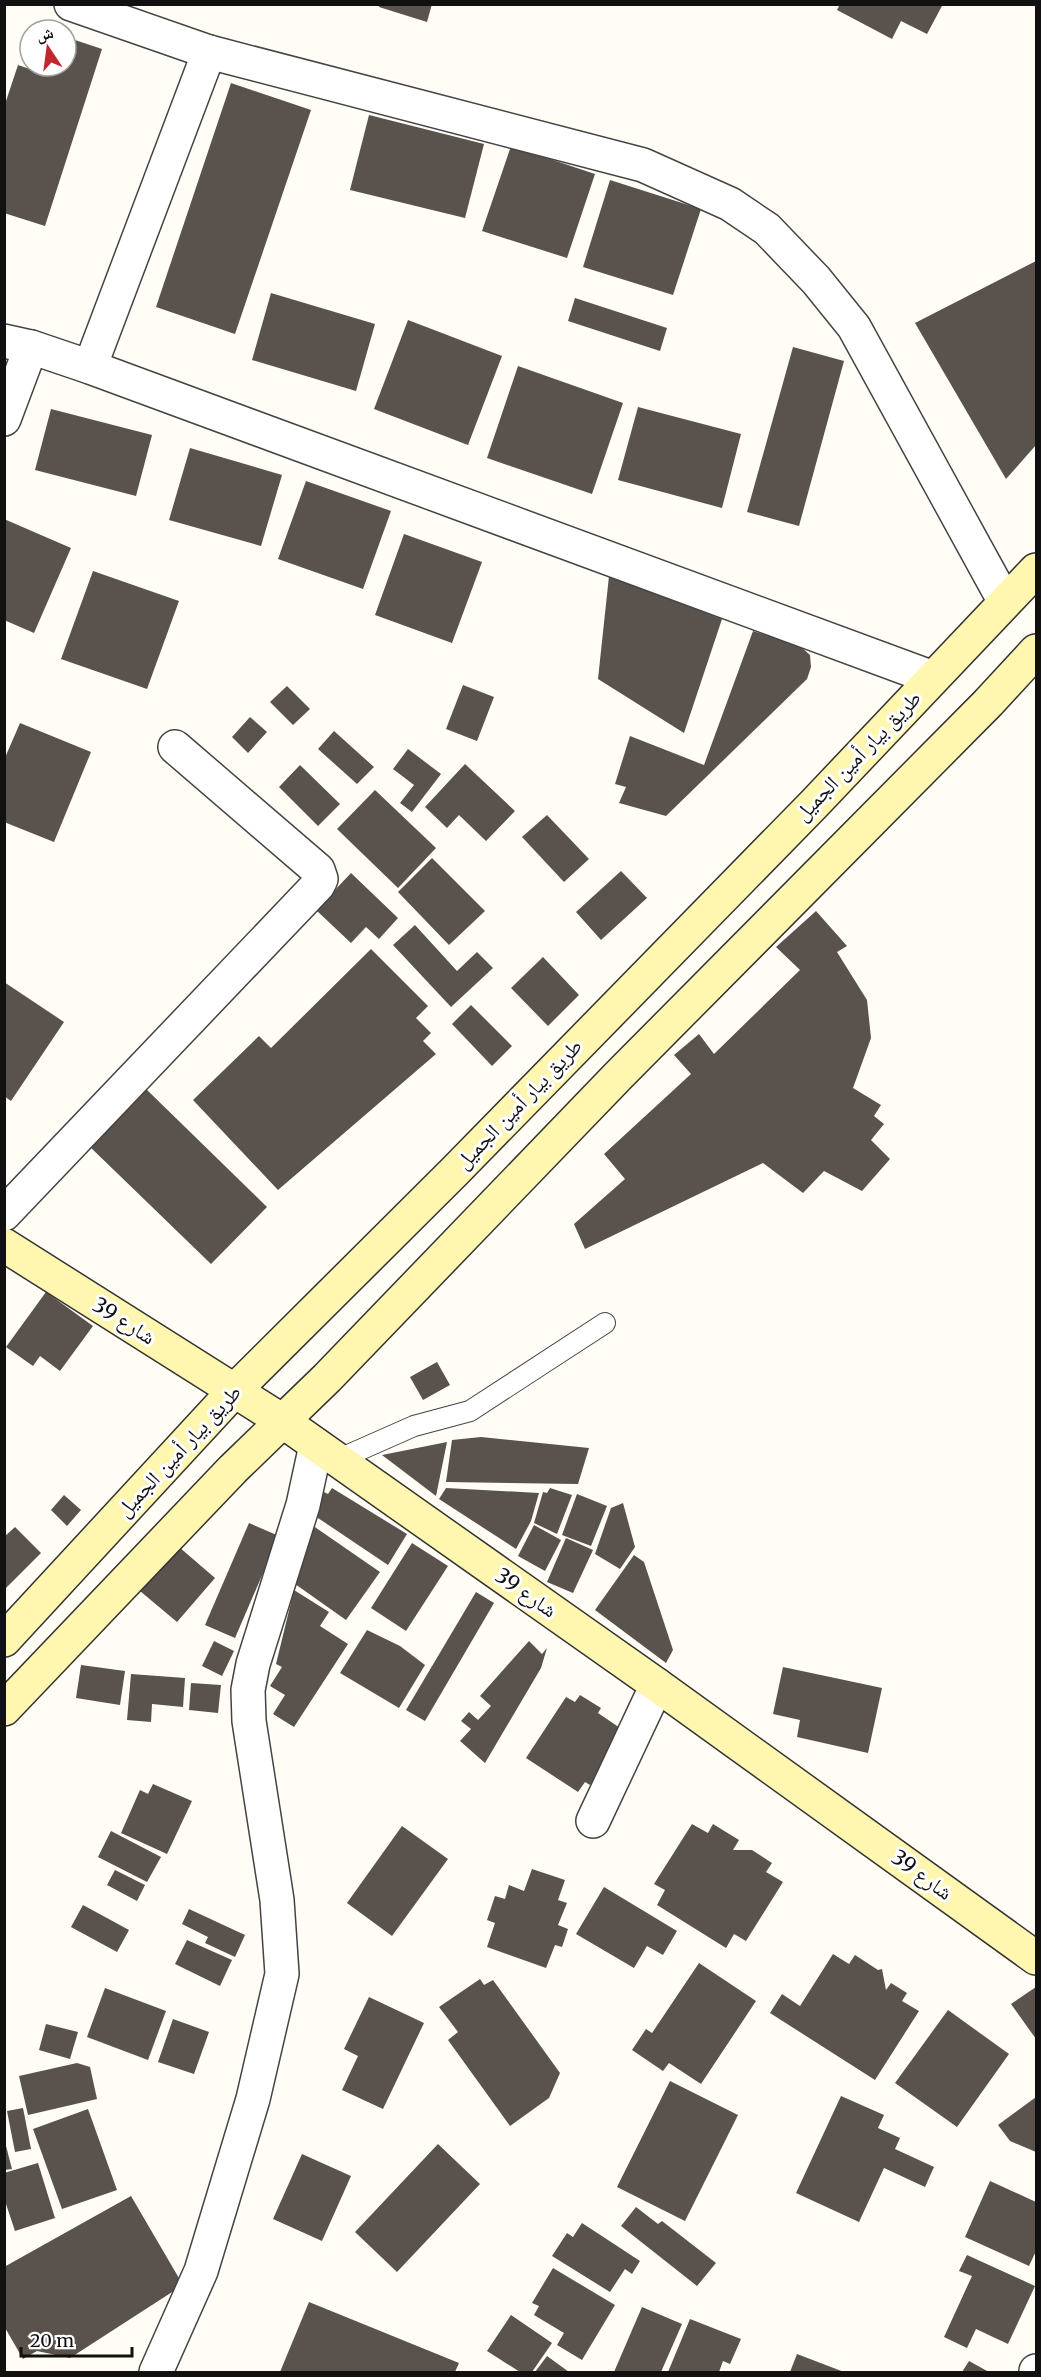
<svg xmlns="http://www.w3.org/2000/svg" width="1041" height="2377" viewBox="0 0 1041 2377" font-family="Merriweather,'Noto Naskh Arabic',serif">
  <style>
    .building { fill: #5a524d }
    .lines { fill: none; stroke-linecap: round; stroke-linejoin: round }
    .lane-casing { stroke: #444; stroke-width: 22 }
    .street-casing { stroke: #444; stroke-width: 36 }
    .secondary-casing { stroke: #333; stroke-width: 36 }
    .lane { stroke: #fff; stroke-width: 20 }
    .street { stroke: #fff; stroke-width: 33 }
    .secondary { stroke: #fff6b0; stroke-width: 33 }
    .labels { text-anchor: middle; stroke-width: 6; stroke-linejoin: round; paint-order: stroke }
    .street-label { font-size: 21px; fill: #111; stroke: #fff }
  </style>
  <rect width="100%" height="100%" fill="#fffdf5"/>
  <g class="building">
    <path d="M 380,4 L 432,4 L 427,22 L 379,7 Z"/>
    <path d="M 840,4 L 943,4 L 927,34 L 901,21 L 892,39 L 837,10 Z"/>
    <path d="M 66,37 L 102,49 L 45,226 L 4,213 L 4,107 L 18,65 L 51,76 L 54,66 L 66,66 Z"/>
    <path d="M 231,83 L 311,110 L 235,334 L 156,307 Z"/>
    <path d="M 369,115 L 484,144 L 465,218 L 350,190 Z"/>
    <path d="M 511,146 L 595,174 L 567,258 L 482,231 Z"/>
    <path d="M 610,180 L 701,209 L 673,295 L 583,267 Z"/>
    <path d="M 1036,261 L 1036,445 L 1006,479 L 915,323 Z"/>
    <path d="M 271,293 L 375,324 L 356,391 L 252,360 Z"/>
    <path d="M 575,298 L 667,328 L 660,351 L 568,321 Z"/>
    <path d="M 408,320 L 502,356 L 468,445 L 374,409 Z"/>
    <path d="M 793,347 L 844,361 L 799,526 L 747,512 Z"/>
    <path d="M 518,366 L 623,403 L 592,494 L 487,458 Z"/>
    <path d="M 638,407 L 741,434 L 722,508 L 618,480 Z"/>
    <path d="M 51,409 L 152,435 L 136,496 L 35,470 Z"/>
    <path d="M 190,448 L 282,475 L 261,546 L 169,520 Z"/>
    <path d="M 306,481 L 391,511 L 363,589 L 278,559 Z"/>
    <path d="M 4,519 L 71,548 L 34,633 L 4,620 Z"/>
    <path d="M 404,534 L 482,562 L 452,643 L 375,615 Z"/>
    <path d="M 93,571 L 179,601 L 147,689 L 61,659 Z"/>
    <path d="M 609,576 L 722,619 L 684,733 L 598,679 Z"/>
    <path d="M 753,631 L 800,646 L 810,655 L 811,667 L 807,679 L 666,816 L 619,803 L 626,787 L 615,784 L 630,736 L 704,765 Z"/>
    <path d="M 463,685 L 494,697 L 477,741 L 446,729 Z"/>
    <path d="M 287,686 L 310,709 L 293,725 L 270,702 Z"/>
    <path d="M 250,717 L 267,732 L 248,753 L 232,737 Z"/>
    <path d="M 20,723 L 91,752 L 54,842 L 4,822 L 4,760 Z"/>
    <path d="M 334,731 L 374,767 L 357,784 L 318,749 Z"/>
    <path d="M 408,749 L 441,774 L 412,812 L 400,803 L 414,785 L 393,769 Z"/>
    <path d="M 465,764 L 515,811 L 486,841 L 459,815 L 447,828 L 425,807 Z"/>
    <path d="M 300,765 L 340,804 L 318,826 L 279,787 Z"/>
    <path d="M 375,790 L 436,848 L 398,888 L 337,829 Z"/>
    <path d="M 547,815 L 589,859 L 564,882 L 522,837 Z"/>
    <path d="M 432,858 L 485,911 L 449,945 L 398,892 Z"/>
    <path d="M 621,871 L 647,898 L 601,940 L 576,912 Z"/>
    <path d="M 351,873 L 398,918 L 379,939 L 366,927 L 351,943 L 316,910 Z"/>
    <path d="M 816,911 L 847,946 L 837,952 L 867,1000 L 871,1038 L 853,1088 L 881,1105 L 874,1116 L 884,1124 L 871,1140 L 890,1159 L 862,1191 L 824,1171 L 803,1193 L 763,1163 L 585,1249 L 574,1224 L 625,1179 L 604,1154 L 691,1074 L 674,1055 L 699,1034 L 714,1054 L 800,970 L 776,947 Z"/>
    <path d="M 415,925 L 457,971 L 477,952 L 493,968 L 451,1007 L 393,945 Z"/>
    <path d="M 371,949 L 428,1006 L 416,1018 L 431,1033 L 423,1041 L 436,1054 L 278,1190 L 193,1100 L 259,1036 L 271,1048 Z"/>
    <path d="M 543,957 L 579,995 L 548,1026 L 511,988 Z"/>
    <path d="M 4,982 L 64,1022 L 11,1101 L 4,1096 Z"/>
    <path d="M 471,1005 L 512,1046 L 492,1066 L 452,1024 Z"/>
    <path d="M 144,1087 L 267,1207 L 211,1264 L 87,1144 Z"/>
    <path d="M 46,1292 L 93,1326 L 60,1371 L 40,1356 L 33,1366 L 6,1347 Z"/>
    <path d="M 437,1362 L 450,1385 L 423,1400 L 410,1377 Z"/>
    <path d="M 481,1437 L 589,1448 L 578,1484 L 446,1482 L 452,1440 Z"/>
    <path d="M 447,1442 L 436,1496 L 382,1455 Z"/>
    <path d="M 332,1488 L 407,1534 L 388,1565 L 315,1516 L 324,1492 L 328,1494 Z"/>
    <path d="M 446,1488 L 539,1493 L 531,1521 L 516,1549 L 439,1499 Z"/>
    <path d="M 550,1488 L 572,1495 L 557,1534 L 534,1523 L 543,1492 L 547,1493 Z"/>
    <path d="M 577,1494 L 607,1506 L 591,1546 L 562,1535 Z"/>
    <path d="M 64,1495 L 81,1510 L 67,1526 L 51,1510 Z"/>
    <path d="M 623,1503 L 635,1547 L 620,1569 L 595,1554 L 611,1508 Z"/>
    <path d="M 249,1523 L 279,1536 L 235,1638 L 205,1625 Z"/>
    <path d="M 309,1523 L 380,1572 L 346,1620 L 288,1579 Z"/>
    <path d="M 534,1525 L 561,1540 L 545,1571 L 518,1556 Z"/>
    <path d="M 15,1527 L 41,1553 L 4,1590 L 4,1537 Z"/>
    <path d="M 566,1538 L 593,1550 L 573,1593 L 547,1582 Z"/>
    <path d="M 412,1543 L 448,1566 L 406,1631 L 371,1608 Z"/>
    <path d="M 179,1547 L 215,1578 L 177,1622 L 140,1591 Z"/>
    <path d="M 634,1555 L 644,1562 L 673,1650 L 666,1663 L 595,1610 Z"/>
    <path d="M 294,1590 L 329,1612 L 320,1626 L 348,1644 L 294,1727 L 273,1714 L 285,1695 L 270,1686 L 282,1667 L 276,1664 Z"/>
    <path d="M 476,1592 L 494,1603 L 425,1721 L 406,1710 Z"/>
    <path d="M 367,1630 L 400,1646 L 425,1665 L 399,1708 L 340,1673 Z"/>
    <path d="M 214,1641 L 234,1651 L 222,1676 L 202,1666 Z"/>
    <path d="M 529,1641 L 542,1654 L 547,1648 L 541,1668 L 485,1763 L 460,1741 L 471,1729 L 461,1721 L 469,1712 L 478,1720 L 491,1706 L 480,1696 Z"/>
    <path d="M 81,1665 L 125,1671 L 120,1705 L 76,1698 Z"/>
    <path d="M 783,1667 L 882,1688 L 868,1753 L 797,1737 L 800,1720 L 773,1714 Z"/>
    <path d="M 131,1674 L 185,1678 L 183,1707 L 152,1704 L 151,1722 L 127,1720 Z"/>
    <path d="M 191,1683 L 221,1685 L 218,1713 L 189,1710 Z"/>
    <path d="M 580,1695 L 601,1708 L 598,1713 L 626,1732 L 590,1785 L 585,1782 L 578,1792 L 526,1758 L 566,1697 L 575,1702 Z"/>
    <path d="M 153,1784 L 192,1801 L 167,1854 L 121,1833 L 140,1790 L 148,1794 Z"/>
    <path d="M 692,1824 L 708,1833 L 713,1824 L 739,1840 L 733,1850 L 752,1850 L 772,1863 L 766,1872 L 783,1882 L 746,1941 L 734,1934 L 726,1948 L 657,1905 L 665,1890 L 654,1884 Z"/>
    <path d="M 402,1826 L 448,1859 L 392,1936 L 347,1903 Z"/>
    <path d="M 111,1831 L 161,1857 L 147,1882 L 98,1857 Z"/>
    <path d="M 532,1869 L 565,1880 L 558,1900 L 567,1903 L 558,1925 L 568,1929 L 562,1947 L 555,1945 L 546,1968 L 487,1947 L 495,1923 L 487,1920 L 495,1896 L 505,1899 L 509,1885 L 524,1891 Z"/>
    <path d="M 115,1870 L 145,1885 L 137,1901 L 107,1885 Z"/>
    <path d="M 604,1887 L 677,1931 L 663,1955 L 647,1946 L 634,1968 L 576,1934 Z"/>
    <path d="M 83,1905 L 129,1930 L 117,1952 L 71,1927 Z"/>
    <path d="M 189,1909 L 245,1935 L 235,1957 L 205,1943 L 208,1937 L 182,1924 Z"/>
    <path d="M 187,1940 L 232,1960 L 220,1986 L 175,1964 Z"/>
    <path d="M 833,1954 L 849,1964 L 855,1955 L 878,1970 L 882,1969 L 886,1990 L 891,1983 L 907,1993 L 902,2001 L 919,2011 L 875,2080 L 770,2013 L 782,1994 L 800,2006 Z"/>
    <path d="M 699,1963 L 756,2001 L 701,2084 L 669,2063 L 663,2071 L 632,2050 L 646,2029 L 652,2033 Z"/>
    <path d="M 480,1979 L 484,1985 L 493,1980 L 560,2073 L 549,2098 L 510,2126 L 448,2040 L 458,2032 L 439,2007 Z"/>
    <path d="M 1036,1987 L 1036,2039 L 1011,2004 Z"/>
    <path d="M 105,1988 L 166,2011 L 148,2060 L 87,2037 Z"/>
    <path d="M 369,1997 L 424,2023 L 383,2109 L 342,2090 L 358,2056 L 344,2049 Z"/>
    <path d="M 948,2010 L 1009,2054 L 957,2127 L 895,2083 Z"/>
    <path d="M 173,2019 L 209,2032 L 194,2074 L 158,2062 Z"/>
    <path d="M 46,2024 L 78,2032 L 70,2059 L 39,2050 Z"/>
    <path d="M 77,2063 L 90,2067 L 97,2099 L 28,2115 L 19,2076 Z"/>
    <path d="M 670,2081 L 738,2115 L 685,2221 L 617,2187 Z"/>
    <path d="M 841,2096 L 884,2115 L 878,2128 L 900,2138 L 895,2149 L 934,2167 L 925,2187 L 884,2168 L 859,2222 L 796,2193 Z"/>
    <path d="M 1036,2097 L 1036,2152 L 1010,2141 L 998,2125 Z"/>
    <path d="M 23,2108 L 31,2149 L 15,2152 L 7,2111 Z"/>
    <path d="M 88,2109 L 117,2190 L 62,2209 L 33,2129 Z"/>
    <path d="M 4,2138 L 12,2169 L 4,2170 Z"/>
    <path d="M 438,2144 L 480,2184 L 397,2272 L 355,2232 Z"/>
    <path d="M 302,2154 L 351,2176 L 322,2241 L 273,2219 Z"/>
    <path d="M 38,2163 L 55,2218 L 15,2231 L 4,2198 L 4,2173 Z"/>
    <path d="M 990,2181 L 1036,2202 L 1036,2251 L 1029,2266 L 965,2237 Z"/>
    <path d="M 131,2196 L 183,2285 L 70,2358 L 37,2351 L 23,2359 L 4,2326 L 4,2267 Z"/>
    <path d="M 636,2207 L 658,2224 L 662,2221 L 716,2263 L 697,2286 L 621,2226 Z"/>
    <path d="M 582,2223 L 640,2261 L 632,2274 L 625,2269 L 610,2292 L 552,2256 L 567,2233 L 573,2237 Z"/>
    <path d="M 967,2255 L 1035,2286 L 1008,2344 L 976,2329 L 967,2348 L 944,2337 L 972,2276 L 959,2271 Z"/>
    <path d="M 553,2268 L 615,2305 L 582,2360 L 557,2345 L 564,2333 L 534,2315 L 539,2306 L 532,2303 Z"/>
    <path d="M 309,2302 L 459,2363 L 455,2372 L 280,2372 Z"/>
    <path d="M 642,2307 L 682,2324 L 661,2372 L 614,2372 Z"/>
    <path d="M 511,2315 L 552,2343 L 532,2372 L 520,2372 L 487,2351 Z"/>
    <path d="M 690,2319 L 741,2339 L 730,2364 L 723,2361 L 719,2372 L 668,2372 Z"/>
    <path d="M 797,2354 L 844,2372 L 790,2372 Z"/>
    <path d="M 547,2356 L 569,2372 L 535,2372 Z"/>
    <path d="M 969,2361 L 989,2372 L 962,2372 Z"/>
  </g>
  <g class="lines">
    <defs>
      <path id="lane" d="M 337,1460 L 414,1426 L 470,1411 L 605,1323"/>
      <g id="street">
        <path d="M 71,4 L 209,52 L 643,165 L 730,204 L 767,229 L 816,280 L 854,327 L 1005,602"/>
        <path d="M 4,341 L 31,347 L 90,367 L 933,678"/>
        <path d="M 90,367 L 209,52"/>
        <path d="M 4,419 L 31,347"/>
        <path d="M 4,1214 L 318,885 L 321,879 L 318,870 L 175,747"/>
        <path d="M 593,1821 L 657,1685"/>
        <path d="M 156,2372 L 201,2271 L 253,2099 L 282,1974 L 277,1900 L 249,1721 L 248,1690 L 253,1664 L 303,1505 L 316,1445"/>
        <path d="M 1036,2372 L 1036,2371"/>
      </g>
      <g id="secondary">
        <path d="M 4,1245 L 281,1420 L 657,1685 L 1036,1958"/>
        <path d="M 4,1640 L 235,1390 L 455,1171 L 814,804 L 1036,570"/>
        <path d="M 4,1709 L 233,1469 L 327,1378 L 619,1075 L 988,703 L 1036,651"/>
      </g>
    </defs>
    <use href="#lane" class="lane-casing"/>
    <use href="#street" class="street-casing"/>
    <use href="#secondary" class="secondary-casing"/>
    <use href="#lane" class="lane"/>
    <use href="#street" class="street"/>
    <use href="#secondary" class="secondary"/>
  </g>
  <g class="labels">
    <g class="street-label">
      <text transform="translate(858 756) rotate(-46)" y="7">طريق بيار أمين الجميل</text>
      <text transform="translate(519 1104) rotate(-46)" y="7">طريق بيار أمين الجميل</text>
      <text transform="translate(124 1321) rotate(32)" y="7">شارع 39</text>
      <text transform="translate(179 1451) rotate(-47)" y="7">طريق بيار أمين الجميل</text>
      <text transform="translate(526 1593) rotate(35)" y="7">شارع 39</text>
      <text transform="translate(922 1875) rotate(36)" y="7">شارع 39</text>
    </g>
  </g>
  <rect width="1041" height="2377" fill="none" stroke="#111111" stroke-width="12"/>
  <g transform="translate(48 48) rotate(347)"><circle r="28" fill="#ffffff" stroke="#a0a0a0" stroke-width="1.5"/>
  <path d="M0-4.5L10 22L0 15L-10 22Z" fill="#c4262e"/>
  <text y="-9" font-size="16" font-weight="bold" text-anchor="middle" fill="#111111">ش</text>
  </g>
  <path d="M21 2347v9h111v-9" fill="none" stroke="#111111" stroke-width="3"/>
  <text x="30" y="2347" font-size="18" fill="#111111" stroke="#ffffff" stroke-width="4.5" paint-order="stroke">20 m</text>
</svg>
